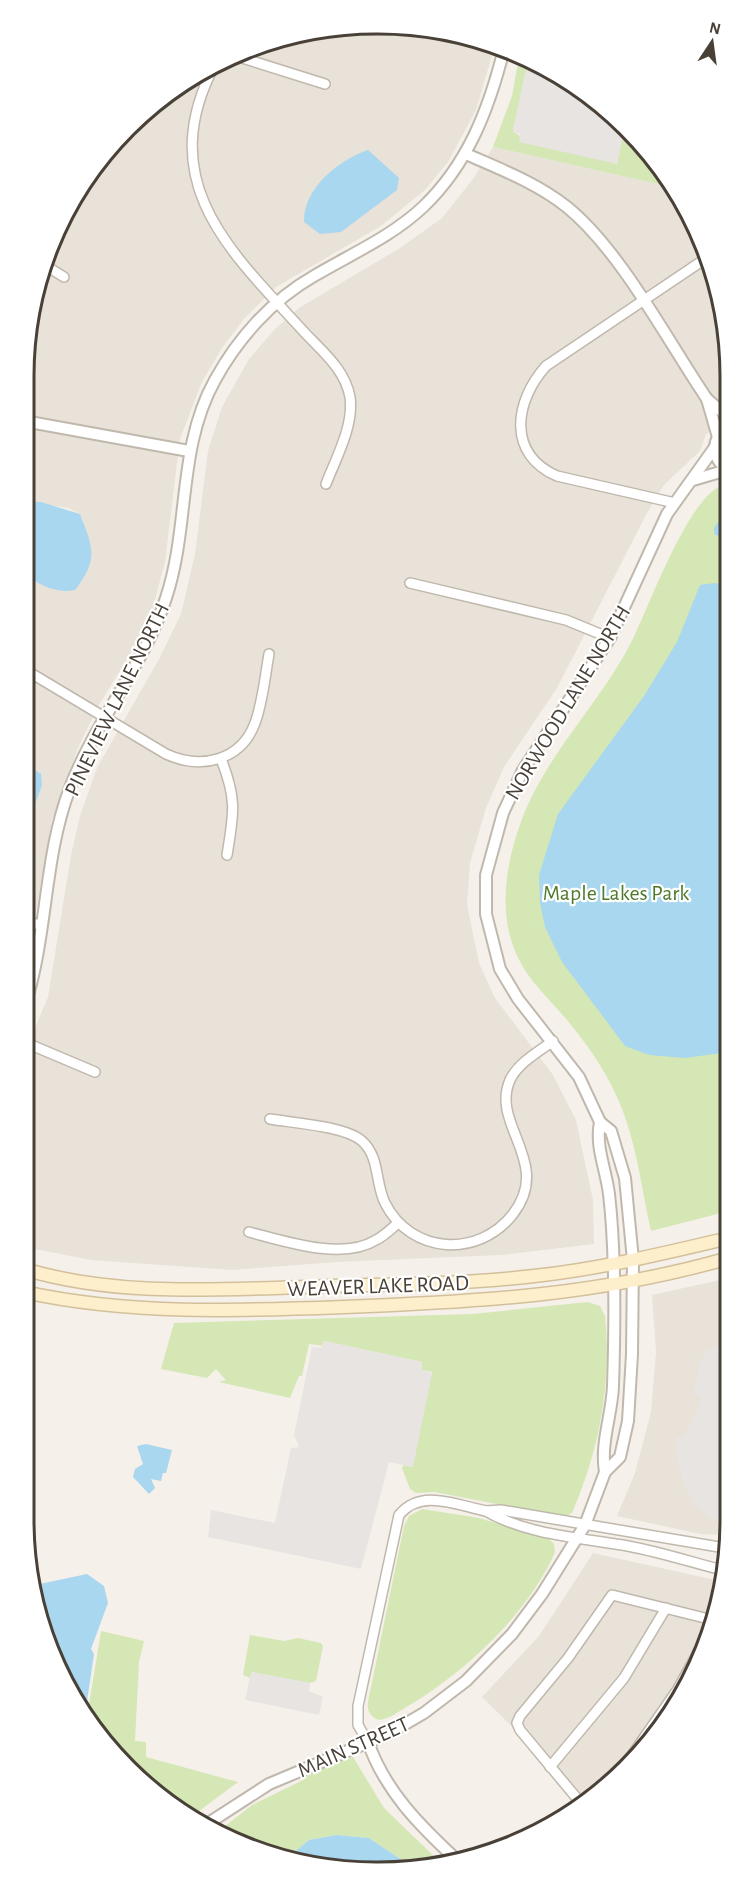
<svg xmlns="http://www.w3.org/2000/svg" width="754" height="1896" viewBox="0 0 754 1896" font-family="'Alegreya Sans',sans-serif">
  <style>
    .residential { fill: #e8e2d9 }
    .green { fill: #d4e7b5 }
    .parking { fill: #e7e4e2 }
    .water { fill: #a9d7ef }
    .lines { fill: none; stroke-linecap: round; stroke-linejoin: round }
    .minor-casing { stroke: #c0b8ad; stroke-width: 12 }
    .tertiary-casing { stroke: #c0b8ad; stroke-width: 14 }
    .secondary-casing { stroke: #d3c09b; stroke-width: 15 }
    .minor { stroke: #fff; stroke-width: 9 }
    .tertiary { stroke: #fff; stroke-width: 10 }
    .secondary { stroke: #fdeecc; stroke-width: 12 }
    .labels { text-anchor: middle; stroke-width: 4.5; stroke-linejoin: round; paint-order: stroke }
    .street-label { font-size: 22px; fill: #494138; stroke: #fff }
    .park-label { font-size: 22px; fill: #4f7a2c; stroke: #fff }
    .rim { fill: none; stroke: #494138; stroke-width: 3 }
  </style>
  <rect width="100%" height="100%" fill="#f5f1ea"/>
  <g class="residential">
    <path d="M 354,25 L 495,45 L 476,110 L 448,162 L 426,189 L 381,226 L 276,287 L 244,319 L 222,348 L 202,382 L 180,439 L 165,562 L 153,607 L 140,638 L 99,705 L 78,748 L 52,820 L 24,979 L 24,832 L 42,786 L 31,765 L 24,763 L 24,574 L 46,587 L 84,524 L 80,514 L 68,508 L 24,501 L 24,377 L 43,264 L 111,145 L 221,61 Z"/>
    <path d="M 493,147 L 662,185 L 664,177 L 694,221 L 727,331 L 727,421 L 706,434 L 700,451 L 664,485 L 647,513 L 557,688 L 504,767 L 486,808 L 470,863 L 467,904 L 479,963 L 495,998 L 553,1075 L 576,1120 L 593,1200 L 594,1244 L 501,1255 L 337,1262 L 232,1270 L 91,1260 L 24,1247 L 24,1054 L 48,997 L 71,855 L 80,816 L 97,768 L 159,659 L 181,614 L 195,554 L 208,451 L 222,407 L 249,359 L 274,330 L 299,308 L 400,248 L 442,218 L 473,179 Z"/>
    <path d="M 729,1278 L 730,1519 L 727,1535 L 700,1534 L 617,1516 L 635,1473 L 651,1412 L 656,1352 L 652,1295 Z"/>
    <path d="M 593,1553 L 720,1581 L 711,1632 L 657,1734 L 583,1799 L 580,1793 L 482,1697 L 539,1636 Z"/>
  </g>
  <g class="green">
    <path d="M 519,57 L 528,61 L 513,131 L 520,136 L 617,164 L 622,140 L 631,141 L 633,136 L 643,145 L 664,177 L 662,185 L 493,147 L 512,96 Z"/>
    <path d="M 724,485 L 727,486 L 729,1211 L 651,1231 C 641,1186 636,1137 616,1095 C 604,1068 586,1043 567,1020 C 552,1002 535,987 523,967 C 496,921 504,867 522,819 C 548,750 607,697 637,630 C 652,598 691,493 724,485 Z"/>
    <path d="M 588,1302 L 600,1306 L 605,1316 C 612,1383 599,1451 572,1513 L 564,1517 L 434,1492 L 416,1493 L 410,1489 L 402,1468 L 404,1465 L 412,1467 L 432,1372 L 422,1370 L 422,1362 L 324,1341 L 323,1346 L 309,1344 L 302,1376 L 299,1376 L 290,1398 L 219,1382 L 226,1380 L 216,1369 L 207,1378 L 161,1369 L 174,1323 L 473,1314 Z"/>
    <path d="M 422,1509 L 479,1518 L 549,1539 L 554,1544 L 555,1552 C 529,1613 464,1673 408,1706 C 399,1711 390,1719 379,1720 C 363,1714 368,1701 371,1687 L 404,1526 L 409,1516 Z"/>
    <path d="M 101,1631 L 144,1641 L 139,1662 L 135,1741 L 146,1742 L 146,1757 L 238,1782 L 191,1817 L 111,1751 L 88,1711 Z"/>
    <path d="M 250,1635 L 284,1641 L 298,1638 L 321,1643 L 323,1646 L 316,1681 L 310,1683 L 252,1672 L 250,1678 L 243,1675 Z"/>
    <path d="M 353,1757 L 384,1808 L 443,1865 L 411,1866 L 369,1838 L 336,1835 L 309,1840 L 291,1855 L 219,1831 L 252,1805 L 303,1780 L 306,1774 Z"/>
  </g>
  <g class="parking">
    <path d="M 528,61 L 573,83 L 633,136 L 632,141 L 622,140 L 617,164 L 519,142 L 520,134 L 513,131 Z"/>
    <path d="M 324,1341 L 422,1362 L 422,1370 L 432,1373 L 413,1467 L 389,1462 L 361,1569 L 208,1537 L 211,1510 L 275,1523 L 291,1448 L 299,1447 L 294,1435 L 312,1347 L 321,1348 Z"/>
    <path d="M 723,1345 L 730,1346 L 730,1514 L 721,1521 L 709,1517 L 697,1507 L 688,1493 L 680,1473 L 676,1449 L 676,1437 L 684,1437 L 701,1402 L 701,1397 L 693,1395 L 700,1361 L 707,1351 Z"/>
    <path d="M 251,1672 L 310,1683 L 309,1691 L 323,1697 L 319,1715 L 245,1700 Z"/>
  </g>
  <g class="water">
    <path d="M 368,150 L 399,178 L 397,190 L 341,232 L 320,234 L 304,222 C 303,188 339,160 368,150 Z"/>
    <path d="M 24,501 L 41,502 L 80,514 C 93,548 99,559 75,590 C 56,594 40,585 24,574 Z"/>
    <path d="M 727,509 L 727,540 L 714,534 L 714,528 Z"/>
    <path d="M 715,583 L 728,586 L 729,1052 L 685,1058 L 649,1055 L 625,1046 L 562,962 L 545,927 L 540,903 L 539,875 L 558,814 L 644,696 L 677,642 L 700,585 Z"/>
    <path d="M 24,763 L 41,774 L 42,786 L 24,832 Z"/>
    <path d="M 146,1444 L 172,1450 L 166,1473 L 163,1473 L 161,1481 L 151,1479 L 155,1488 L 149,1494 L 133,1477 L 135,1469 L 143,1464 L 137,1446 Z"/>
    <path d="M 87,1574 L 104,1586 L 108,1603 L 91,1649 L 94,1654 L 86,1708 L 43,1633 L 35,1585 Z"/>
    <path d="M 336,1835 L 369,1838 L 411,1866 L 331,1869 L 291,1855 L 309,1840 Z"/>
  </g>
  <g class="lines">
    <defs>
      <g id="minor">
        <path d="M 236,56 L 325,84"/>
        <path d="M 214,66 C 153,184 232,253 306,334 C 324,353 345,370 350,397 C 354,426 336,458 326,484"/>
        <path d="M 43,264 L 64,277"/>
        <path d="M 675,503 L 557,476 C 507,454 514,402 546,366 L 705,259"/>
        <path d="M 410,583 L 566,620 L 610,638"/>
        <path d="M 24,669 L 166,754 C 201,770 241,761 255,723 C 263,701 265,676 269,654"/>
        <path d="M 221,759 C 237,799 234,813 227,855"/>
        <path d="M 24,922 L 42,925"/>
        <path d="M 24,1042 L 95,1072"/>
        <path d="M 270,1119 C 293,1123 345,1126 362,1141 C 380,1157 375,1183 385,1203 C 411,1255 479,1258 513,1214 C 553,1162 490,1125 510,1080 C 518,1063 538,1052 553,1041"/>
        <path d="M 249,1232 C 284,1241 342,1261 376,1240 C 384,1236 391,1229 398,1223"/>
        <path d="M 722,1570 C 691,1562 660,1552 628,1546 C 582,1538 527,1535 486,1511 L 501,1510 L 725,1548"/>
        <path d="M 368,1742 L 358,1725 L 358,1706 L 399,1515 C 421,1488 456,1505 486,1511"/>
        <path d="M 630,1758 L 678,1689 L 712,1627"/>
        <path d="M 550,1767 L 624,1678 L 666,1608"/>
        <path d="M 580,1802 L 520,1730 L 517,1723 L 520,1716 L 568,1658 L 612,1595 L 713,1620"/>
      </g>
      <g id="tertiary">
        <path d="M 466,154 C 500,169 537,183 567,207 C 621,251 667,340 707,399 L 727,416"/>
        <path d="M 707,399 L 718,437"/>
        <path d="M 24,421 L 189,451"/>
        <path d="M 727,427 C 711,440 711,457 727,469"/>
        <path d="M 693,480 L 727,470"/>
        <path d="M 24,1008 C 48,937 43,858 70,788 C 95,721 144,666 166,598 C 190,526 177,448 215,380 C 238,338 272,300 314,276 C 351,254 391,237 423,207 C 468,164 489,109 504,49"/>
        <path d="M 600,1122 C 595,1147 606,1169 609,1194 C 616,1254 615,1325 613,1386 C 612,1415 600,1443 605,1472"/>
        <path d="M 368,1742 C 385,1791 420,1826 458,1861"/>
        <path d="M 204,1826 L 269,1784 L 388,1734 L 424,1713 L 466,1681 L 512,1634 L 542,1594 L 585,1525 L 605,1472 L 620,1457 L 628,1421 L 632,1354 L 633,1260 L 625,1178 L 611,1131 L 600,1122 L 579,1077 L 518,999 L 500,969 L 486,914 L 486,875 L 503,813 L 523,770 L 610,638 L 667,514 L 715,447"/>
      </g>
      <g id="secondary">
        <path d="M 24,1269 C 113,1296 211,1290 303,1287 C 380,1284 457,1285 534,1276 C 600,1269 665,1253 729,1238"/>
        <path d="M 24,1292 C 130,1315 237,1311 344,1307 C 477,1302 601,1295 729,1258"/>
      </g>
    </defs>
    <use href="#minor" class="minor-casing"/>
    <use href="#tertiary" class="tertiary-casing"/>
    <use href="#secondary" class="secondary-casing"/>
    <use href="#minor" class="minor"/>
    <use href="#tertiary" class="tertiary"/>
    <use href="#secondary" class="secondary"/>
  </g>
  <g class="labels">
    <g class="street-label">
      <text transform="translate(116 699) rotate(-64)" y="8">PINEVIEW LANE NORTH</text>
      <text transform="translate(567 702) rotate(-59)" y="8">NORWOOD LANE NORTH</text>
      <text transform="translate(378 1285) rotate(-2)" y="8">WEAVER LAKE ROAD</text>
      <text transform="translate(353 1746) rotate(-24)" y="8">MAIN STREET</text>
    </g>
    <g class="park-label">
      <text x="616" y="900">Maple Lakes Park</text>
    </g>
  </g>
  <path d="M0 0H754V1896H0ZM376 34H378A342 342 0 0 1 720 376V1520A342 342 0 0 1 378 1862H376A342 342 0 0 1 34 1520V376A342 342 0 0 1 376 34Z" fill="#fff" fill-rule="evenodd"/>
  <path class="rim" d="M376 34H378A342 342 0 0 1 720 376V1520A342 342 0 0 1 378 1862H376A342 342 0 0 1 34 1520V376A342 342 0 0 1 376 34Z"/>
  <g transform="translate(712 42) rotate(13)" stroke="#ffffff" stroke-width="4.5" paint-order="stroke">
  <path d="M0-4.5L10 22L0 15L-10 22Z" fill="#494138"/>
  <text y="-9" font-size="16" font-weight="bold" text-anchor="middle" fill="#494138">N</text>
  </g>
</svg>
